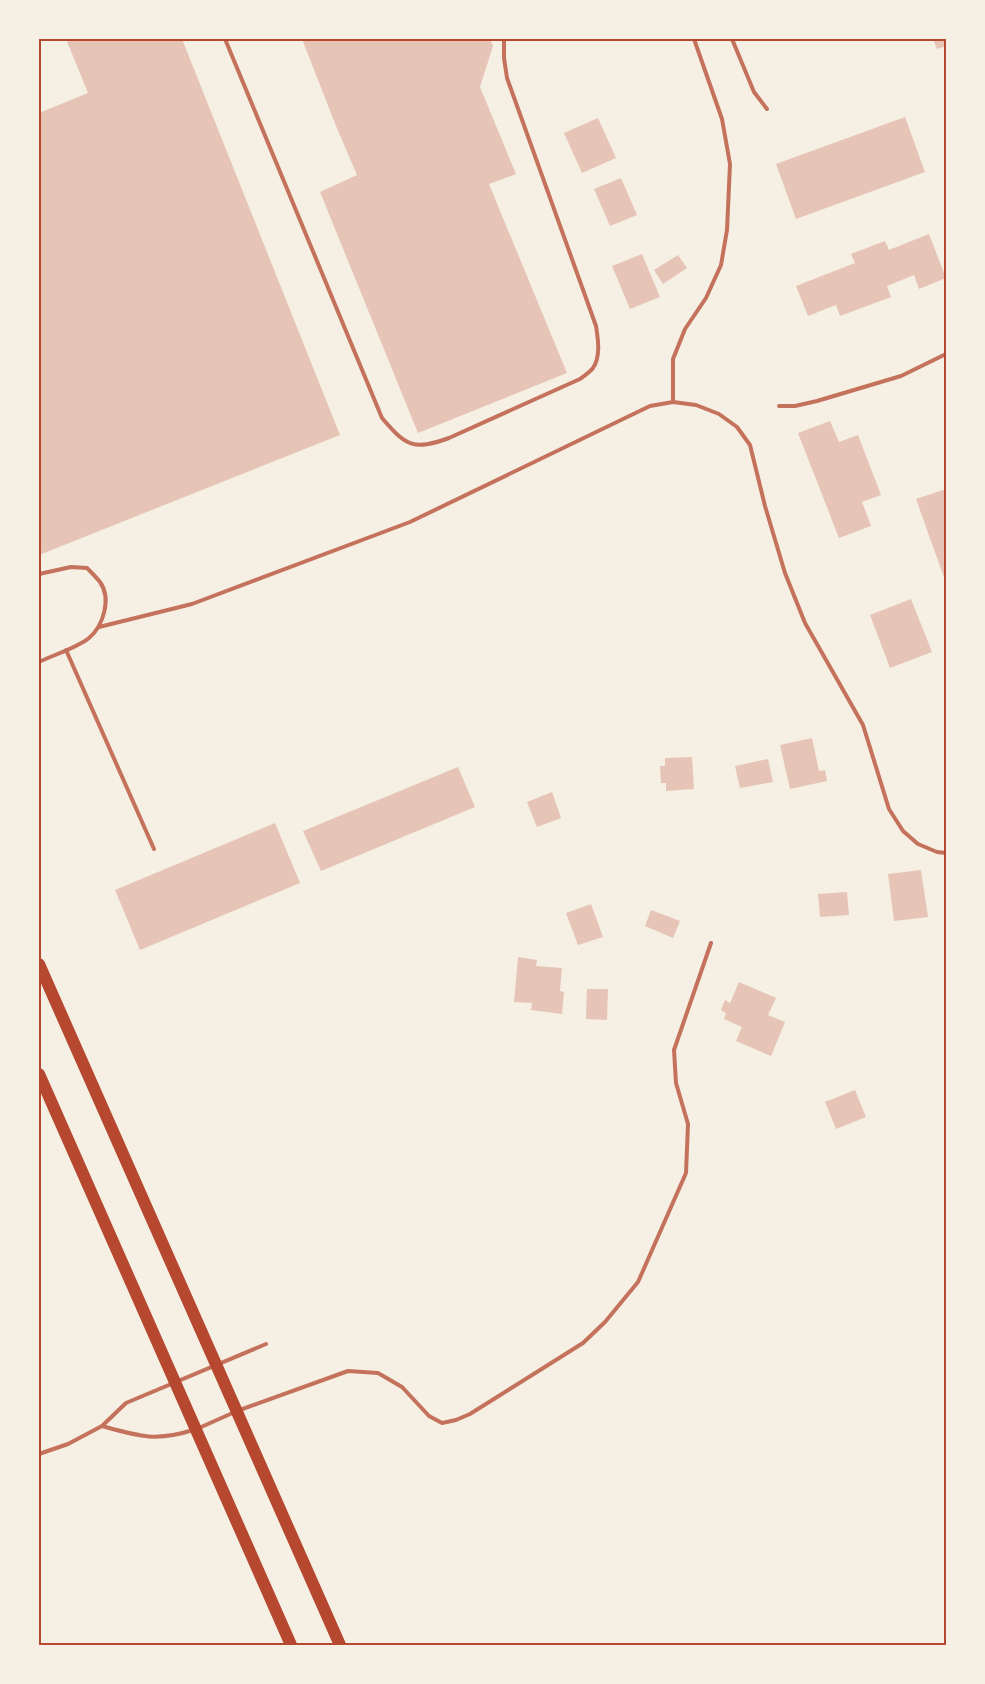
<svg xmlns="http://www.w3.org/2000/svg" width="985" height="1684" font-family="'Sofia Sans Condensed',sans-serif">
<rect width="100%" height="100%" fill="#f6efe4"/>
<!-- building -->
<g fill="#e6c5b7">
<path d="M66,39H182L340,435L39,555V113L88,93Z"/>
<path d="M302,39H490L493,46L480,87L516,174L489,184L567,373L418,433L320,192L357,175L336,126Z"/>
<path d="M933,39H946V46L937,49Z"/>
<path d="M905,117L925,172L796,219L776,164Z"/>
<path d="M598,118L616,158L582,173L564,133Z"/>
<path d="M621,178L637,215L610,226L594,189Z"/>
<path d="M929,234L946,278L919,289L914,275L887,286L891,297L840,316L836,305L808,316L796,286L855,263L851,254L885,241L889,250Z"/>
<path d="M642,254L660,297L630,309L612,266Z"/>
<path d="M678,255L687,268L663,284L654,270Z"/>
<path d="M830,421L839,442L858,435L881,495L862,502L871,526L839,538L798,433Z"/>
<path d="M946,489V583L916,499Z"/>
<path d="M911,599L932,652L890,668L870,615Z"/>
<path d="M812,738L819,771L825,770L827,781L790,789L780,745Z"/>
<path d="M692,757L694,789L666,791V783H661L660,766H665V758Z"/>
<path d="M768,759L773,782L740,788L735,766Z"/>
<path d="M458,767L475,807L321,871L303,831Z"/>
<path d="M552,792L561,818L537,827L527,802Z"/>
<path d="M275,823L300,883L140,950L115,890Z"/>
<path d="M921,870L928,917L894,921L888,874Z"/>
<path d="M847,892L849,915L820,917L818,894Z"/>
<path d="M591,904L603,937L578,945L566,913Z"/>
<path d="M651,910L680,921L673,938L645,926Z"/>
<path d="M518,957L537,960L536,966L562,968L560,991L564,992L562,1014L531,1010L532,1003L514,1002Z"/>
<path d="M739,982L776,998L768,1015L785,1022L771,1056L736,1041L742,1027L724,1019L726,1013L721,1010L725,1000L730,1003Z"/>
<path d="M587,989H608L607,1020L586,1019Z"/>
<path d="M855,1090L866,1117L836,1129L825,1102Z"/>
</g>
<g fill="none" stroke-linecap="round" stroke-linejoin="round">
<!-- service -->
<g stroke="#c5725c" stroke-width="4">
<path d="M225,39L382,418C406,446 413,451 449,438L580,379C584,376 590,372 593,368C601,356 598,339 596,326L507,78L504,58V39"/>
<path d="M732,39L754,92L767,109"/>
<path d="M673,402V359L685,329L706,298L721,265L727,230L730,164L722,119L694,39"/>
<path d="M779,406H795L817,401L901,376L946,354"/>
<path d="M39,574L71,567L87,568C91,572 96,577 100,582C112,599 103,626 89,638C77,648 53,655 39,662"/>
<path d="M99,627L192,604L410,522L650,406L673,402L696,405L719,414L737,427L750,445L765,506L785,573L805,623L863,725L889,809L903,831L918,844L937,852L946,853"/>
<path d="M66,650L154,849"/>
<path d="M102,1426C138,1436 156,1442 193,1430"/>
<path d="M199,1428L237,1411L348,1371L378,1373L402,1387L429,1416L442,1423L456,1420L470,1414L583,1343L605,1322L638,1282L686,1173L688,1124L676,1083L674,1050L711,943"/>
<path d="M39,1454L68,1444L102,1426L126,1403L266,1344"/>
</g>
<!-- primary -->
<g stroke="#b5482f" stroke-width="12">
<path d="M39,964L340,1645"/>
<path d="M39,1074L291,1645"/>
</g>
</g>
<!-- border -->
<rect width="985" height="1684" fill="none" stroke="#f6efe4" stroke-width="80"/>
<rect x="40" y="40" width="905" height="1604" fill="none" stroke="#b5482f" stroke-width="2"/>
</svg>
